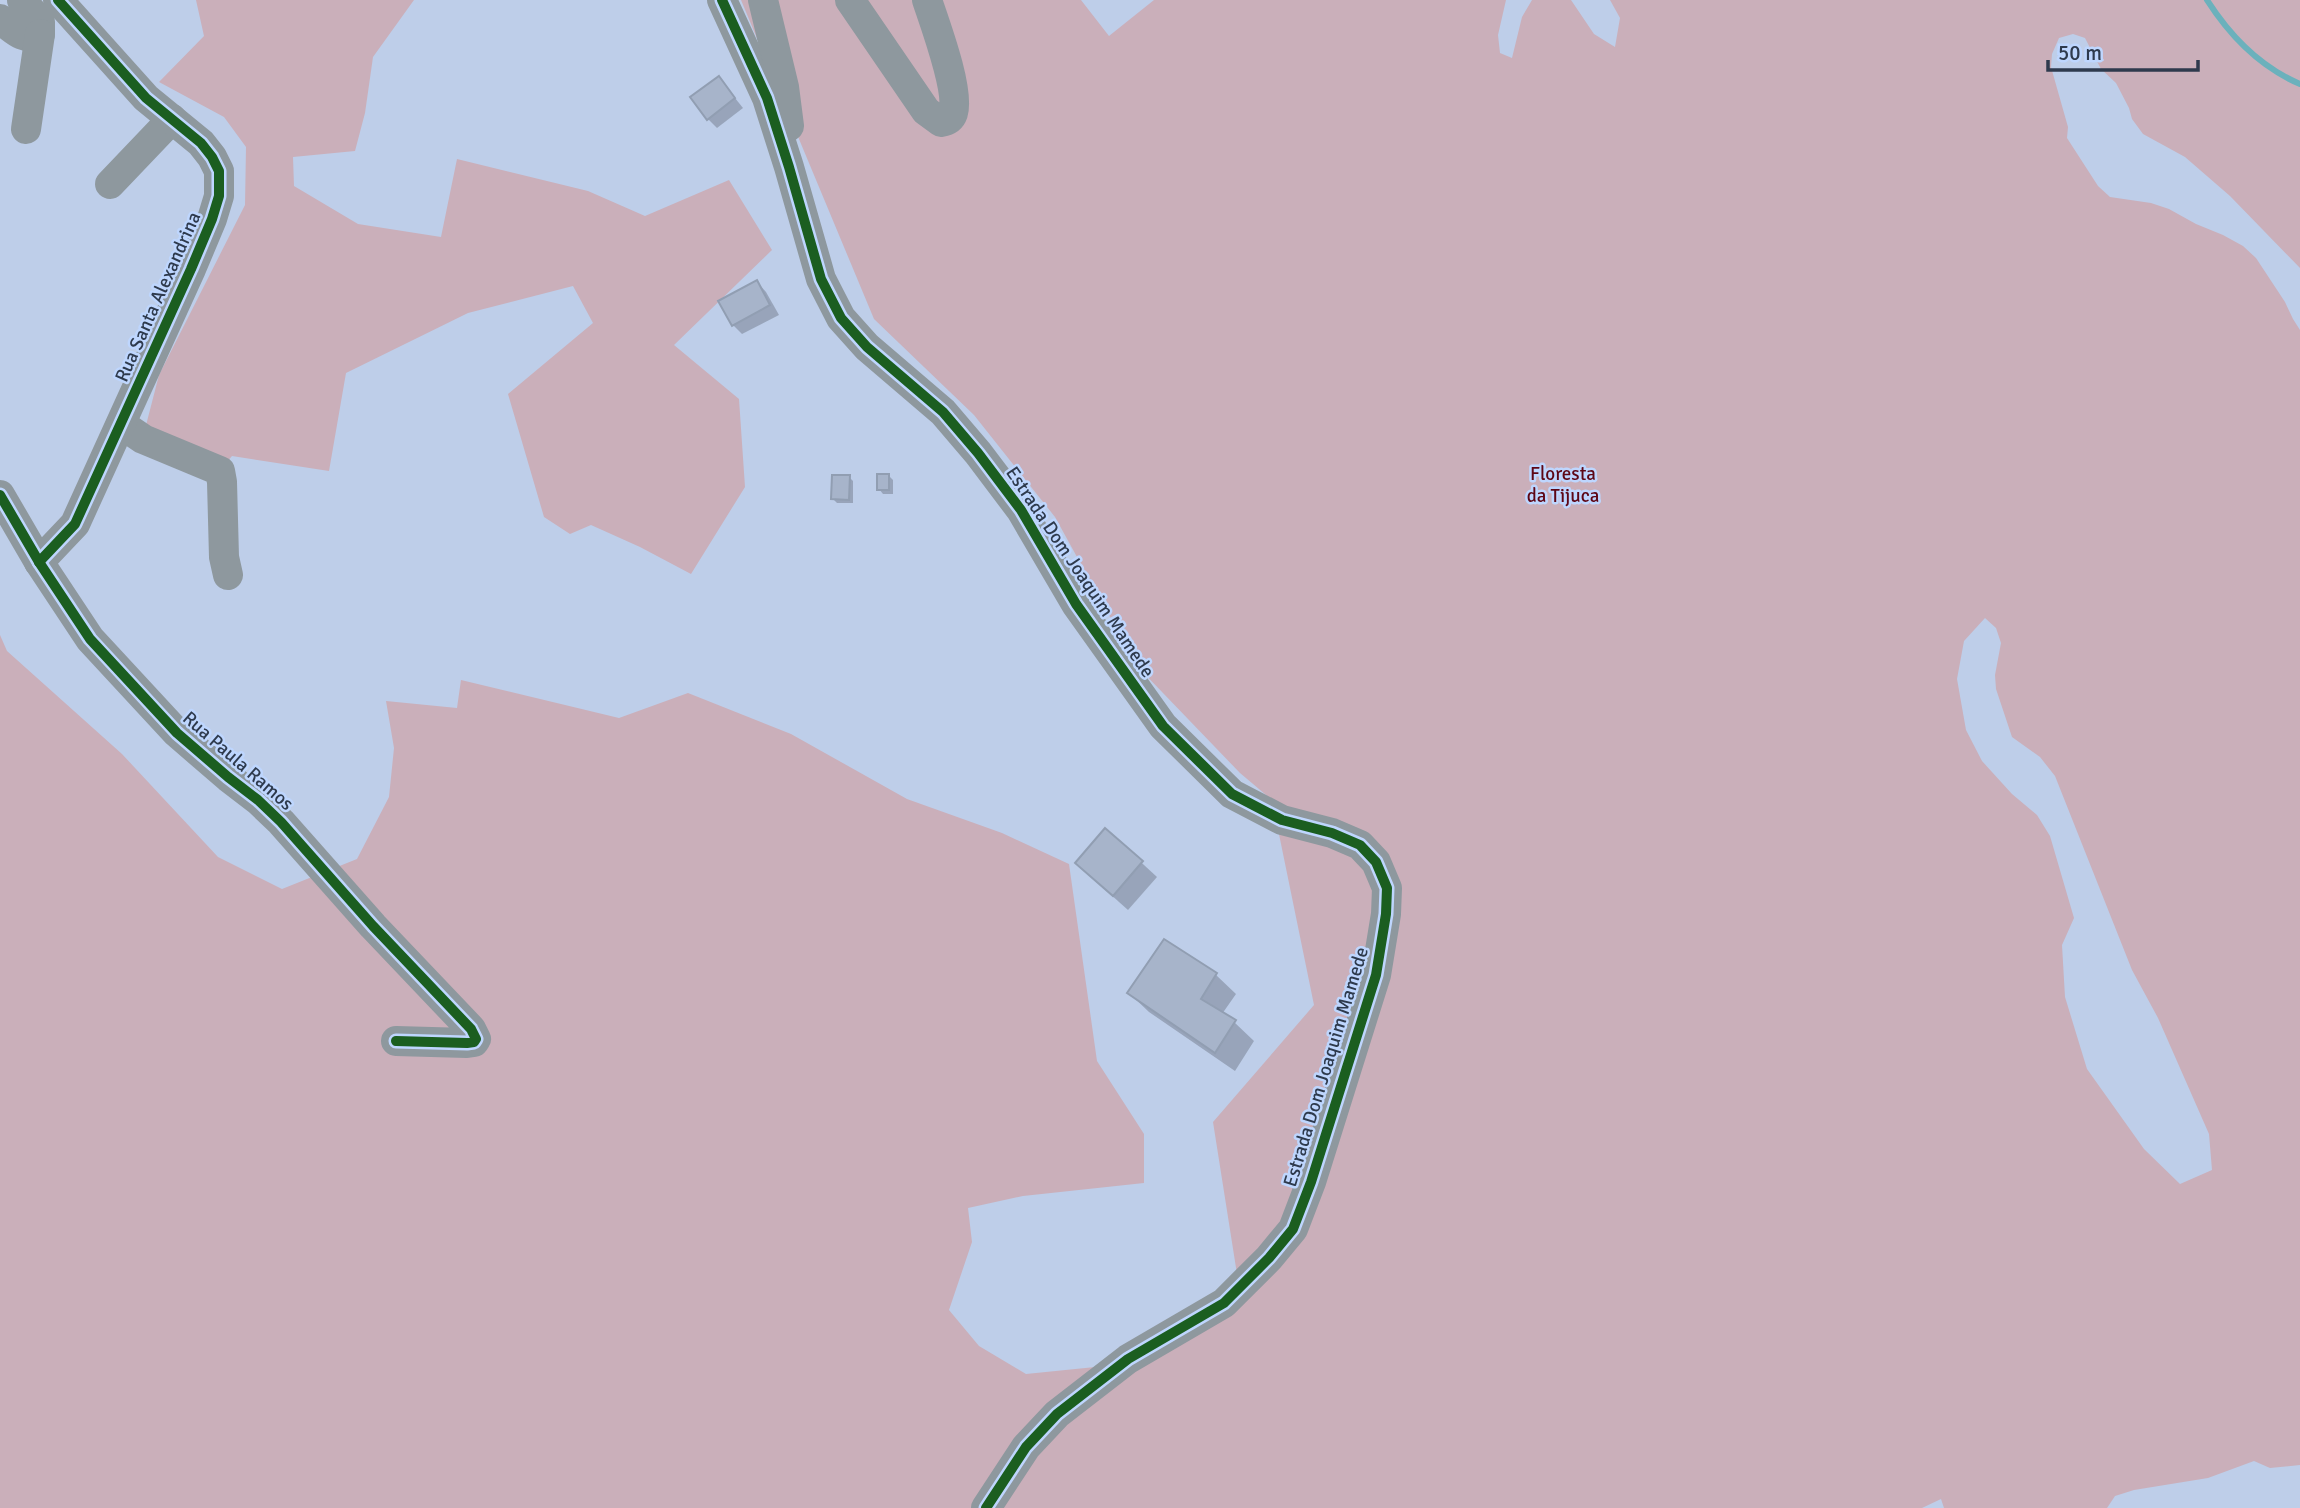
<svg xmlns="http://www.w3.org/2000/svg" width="2300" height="1508" font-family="Signika,sans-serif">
<rect width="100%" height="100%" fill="#becee9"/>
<!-- green -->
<g fill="#caafba" fill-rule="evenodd">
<path d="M196,0H414L373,57L365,113L355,151L293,157L294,186L358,224L441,237L457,159L588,191L645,216L729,180L772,250L674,345L739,399L745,487L691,574L640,547L591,525L570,534L544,517L508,394L593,323L573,286L468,313L346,373L329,471L232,456L221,469L144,433L159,375L245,205L246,147L224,117L159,82L204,36Z"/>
<path d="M741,0H1081L1109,36L1154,0H1506L1498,35L1500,53L1512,58L1522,17L1532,0H1571L1594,34L1615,47L1620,18L1610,0H2300V268L2230,196L2185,157L2143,134L2132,119L2129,108L2116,83L2101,69L2085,38L2073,34L2059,38L2052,54L2051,67L2068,127L2067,138L2098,186L2110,197L2151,203L2169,209L2196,224L2223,235L2243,246L2256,258L2285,302L2293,319L2300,330V1465L2270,1468L2254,1461L2208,1478L2134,1490L2115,1496L2107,1508H1944L1941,1499L1922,1508H0V635L7,651L122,754L218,857L282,889L357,859L389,797L394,748L386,701L457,708L461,680L619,718L688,693L791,734L907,799L1002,833L1069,864L1097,1061L1144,1134V1183L1023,1196L968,1208L972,1242L949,1310L979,1346L1026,1374L1105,1366L1213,1296L1237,1274L1213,1122L1314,1005L1272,800L1240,773L1137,666L1055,517L974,415L874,319ZM1985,618L1996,628L2001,643L1995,675L1996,689L2012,737L2040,757L2055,776L2132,970L2158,1018L2209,1134L2212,1170L2180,1184L2144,1149L2087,1069L2065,997L2062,945L2074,918L2050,836L2037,815L2012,794L1982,761L1966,730L1957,679L1964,641Z"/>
</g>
<!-- shadow -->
<g fill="#0003">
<path d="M719,78L743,108L717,128L708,119Z"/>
<path d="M757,282L766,292L779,315L742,334L733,325Z"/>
<path d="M888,475L893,480V494H883L879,489Z"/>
<path d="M849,477L853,481V503H837L833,499Z"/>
<path d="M1106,830L1157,877L1128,910L1091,877Z"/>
<path d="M1164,941L1216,975L1236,994L1222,1014L1234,1022L1254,1041L1235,1071L1149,1012L1129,993Z"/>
</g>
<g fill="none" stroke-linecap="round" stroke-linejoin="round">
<!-- stream -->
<path stroke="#6bb1bc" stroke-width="6" d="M2207,0C2230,36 2260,67 2300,84"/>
</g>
<!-- building -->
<g fill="#a7b4ca" stroke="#919eb2" stroke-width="2">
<path d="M719,76L735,98L707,120L690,97Z"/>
<path d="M757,280L770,305L732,326L718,301Z"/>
<rect x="877" y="474" width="12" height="16"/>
<path d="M832,475H850L849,500L831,499Z"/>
<path d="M1105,828L1143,861L1113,896L1075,863Z"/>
<path d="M1164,939L1217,973L1201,999L1236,1020L1215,1053L1127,993Z"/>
</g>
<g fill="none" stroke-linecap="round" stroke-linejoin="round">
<!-- minor -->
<g stroke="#8e989e" stroke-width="30">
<path d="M722,0L767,98L789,167L821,279L841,318L867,347L943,412L978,453L1021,510L1076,604L1163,726L1232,794L1282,820L1332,833L1360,845L1376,862L1387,888L1386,914L1376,975L1311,1182L1293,1229L1269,1258L1224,1303L1128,1359L1057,1414L1026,1447L986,1508"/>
<path d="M763,0L784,87L789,126"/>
<path d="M850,0L926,111L941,122C947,121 951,119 953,113C960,91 935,24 927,0"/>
<path d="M0,19C13,29 24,42 40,34V22L22,0"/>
<path d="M26,129L40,34"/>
<path d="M110,184L172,119"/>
<path d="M121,424L143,439L220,471L222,482L224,557L228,575"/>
<path d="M0,495L39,562L90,639L177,733L228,777L258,800L281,822L373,926L471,1029L476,1039L474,1042L467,1043L396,1041"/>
<path d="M39,562L75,524L191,269L212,219L219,196V171L212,157L201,143L146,98L58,0"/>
</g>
<!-- cycleway casing -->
<g stroke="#bed6fe" stroke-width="15">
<g id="cycleway">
<path d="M722,0L767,98L789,167L821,279L841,318L867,347L943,412L978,453L1021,510L1076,604L1163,726L1232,794L1282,820L1332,833L1360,845L1376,862L1387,888L1386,914L1376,975L1311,1182L1293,1229L1269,1258L1224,1303L1128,1359L1057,1414L1026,1447L986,1508"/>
<path d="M0,495L39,562L90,639L177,733L228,777L258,800L281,822L373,926L471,1029L476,1039L474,1042L467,1043L396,1041"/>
<path d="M39,562L75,524L191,269L212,219L219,196V171L212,157L201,143L146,98L58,0"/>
</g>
</g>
<!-- cycleway -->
<use href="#cycleway" stroke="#1b5e20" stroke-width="10"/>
</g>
<g text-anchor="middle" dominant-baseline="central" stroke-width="5" stroke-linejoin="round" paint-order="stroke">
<!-- street labels -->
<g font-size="19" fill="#2e3a4d" stroke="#bed6fe">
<text transform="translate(158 297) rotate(-66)">Rua Santa Alexandrina</text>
<text transform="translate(1080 572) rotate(56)">Estrada Dom Joaquim Mamede</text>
<text transform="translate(238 761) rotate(41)">Rua Paula Ramos</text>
<text transform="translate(1326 1067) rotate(-73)">Estrada Dom Joaquim Mamede</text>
</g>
<!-- park labels -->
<g font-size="19" fill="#5d0615" stroke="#bed6fe">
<text x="1563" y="474">Floresta<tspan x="1563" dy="22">da Tijuca</tspan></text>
</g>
</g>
<!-- scale -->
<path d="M2048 60v10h150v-10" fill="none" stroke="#2e3a4d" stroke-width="3.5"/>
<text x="2058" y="60" font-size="21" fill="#2e3a4d" stroke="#bed6fe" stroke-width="5" paint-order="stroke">50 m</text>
</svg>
